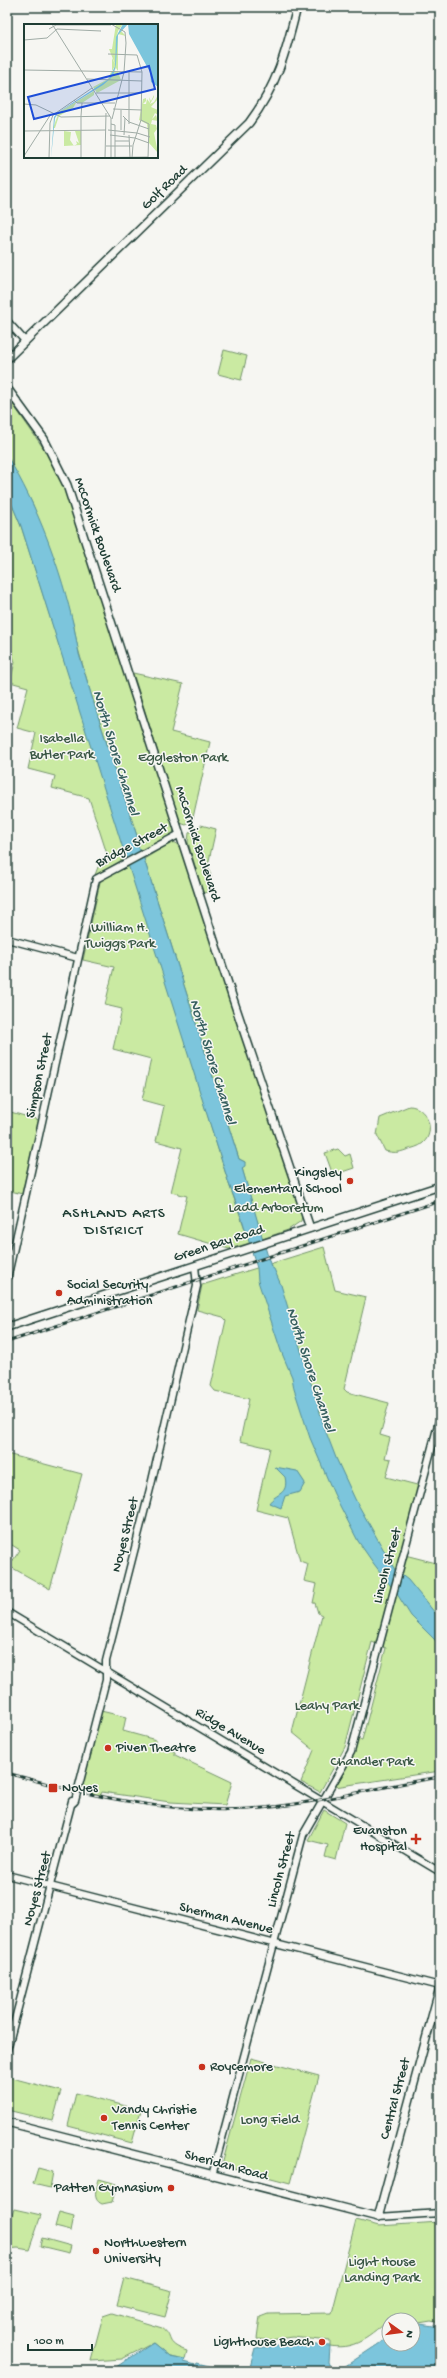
<svg xmlns="http://www.w3.org/2000/svg" width="447" height="2378" font-family="'Gochi Hand',sans-serif">
<rect width="100%" height="100%" fill="#f6f6f2"/>
<filter id="ink" filterUnits="userSpaceOnUse"><feTurbulence type="fractalNoise" baseFrequency=".025" numOctaves="2"/><feDisplacementMap in="SourceGraphic" scale="8" xChannelSelector="R" yChannelSelector="G"/><feConvolveMatrix kernelMatrix="1 2 1 2 8 2 1 2 1" color-interpolation-filters="sRGB"/></filter>
<g filter="url(#ink)">
<!-- green -->
<g fill="#caeaa2" stroke="#74946b">
<path d="M224,350L247,356L241,380L218,374Z"/>
<path d="M7,396L44,449L66,491L174,829L173,834L149,848L148,846L139,851L138,845L142,840L138,839L90,691L77,645L74,627L52,556L33,505L7,456Z"/>
<path d="M7,493L21,526L127,857L98,874L95,875L98,867L107,861V854L89,798L52,788L55,776L28,769L36,733L17,728L28,687L10,682L15,662L7,639Z"/>
<path d="M133,673L183,684L171,732L210,742L192,822L186,825L180,823Z"/>
<path d="M201,825L216,829L208,865L211,877L209,892L203,893L188,842L189,833Z"/>
<path d="M172,842L176,843L180,848L302,1215L301,1221L288,1230L262,1239L242,1168L245,1162L239,1159L144,859Z"/>
<path d="M130,866L229,1184L250,1243L229,1249L178,1234L187,1196L171,1192L182,1148L156,1141L164,1106L142,1100L151,1059L113,1049L122,1009L105,1005L114,967L83,960L100,882L106,877Z"/>
<path d="M409,1106C426,1106 437,1131 423,1143C419,1147 412,1148 406,1150C398,1153 393,1153 385,1151L377,1135L380,1118Z"/>
<path d="M7,1111L39,1120L22,1194L7,1190Z"/>
<path d="M338,1149L345,1156L350,1154L354,1168L333,1175L325,1153Z"/>
<path d="M324,1247L335,1290L366,1297L344,1389L347,1392L389,1403L380,1435L390,1438L385,1458L391,1459L386,1477L417,1485L418,1487L401,1554L440,1564V1771L335,1787L352,1758L358,1739L362,1740L386,1648L372,1642L345,1747L320,1792L301,1782L314,1750L292,1732L322,1615L318,1613L315,1603H313L317,1584L304,1581L308,1564L300,1561L288,1518L256,1510L270,1448L240,1441L249,1399L215,1391L211,1386L226,1320L223,1317L197,1310L202,1285Z"/>
<path d="M7,1454L82,1474L50,1589L9,1566L20,1550L7,1542Z"/>
<path d="M101,1711L126,1717L123,1731L156,1740V1744L175,1752V1755L232,1782L225,1805L170,1802L102,1792L100,1796L81,1791Z"/>
<path d="M324,1810L345,1823L336,1860L325,1857L328,1845L308,1840Z"/>
<path d="M251,2058L319,2076L290,2183L222,2165Z"/>
<path d="M8,2077L61,2091L53,2121L7,2110Z"/>
<path d="M76,2093L141,2110L132,2143L68,2126Z"/>
<path d="M38,2168L53,2172L50,2188L33,2184Z"/>
<path d="M99,2179L117,2184L112,2202L102,2204C91,2199 97,2188 99,2179Z"/>
<path d="M14,2209L41,2215L29,2250L18,2248L7,2249V2225H9Z"/>
<path d="M59,2212L74,2216L71,2231L55,2227Z"/>
<path d="M356,2220L379,2226L440,2222V2323L431,2321L413,2324V2320C406,2320 402,2315 395,2315C374,2332 358,2351 330,2346V2341L292,2337L270,2340L257,2339L260,2317L268,2314L332,2313Z"/>
<path d="M42,2238L71,2246L69,2253L40,2246Z"/>
<path d="M124,2278L172,2291L165,2317L117,2305Z"/>
<path d="M112,2313L162,2328C175,2337 163,2343 187,2351L185,2359L169,2356L153,2343L122,2359L91,2361L103,2316Z"/>
</g>
<!-- water -->
<g fill="#7bc5dc" stroke="#568f99">
<path d="M7,456C38,506 61,570 74,627C76,636 77,645 79,654C97,716 118,777 138,839L142,840L138,846L144,859L239,1159L245,1162V1166L242,1168L271,1267L274,1269L281,1285L326,1432L336,1458L355,1499L395,1570L408,1580L440,1619V1645L411,1616L397,1594L374,1564L358,1541L334,1494L310,1438L294,1389L292,1377L281,1351L258,1281L257,1268L242,1219L229,1184L21,526L7,493Z"/>
<path d="M275,1467L297,1471L305,1483L300,1492L285,1496L281,1508L269,1503C276,1493 289,1495 285,1477Z"/>
<path d="M413,2323L440,2327V2371H338L389,2337V2344H413Z"/>
<path d="M153,2343L169,2356L185,2359L184,2362L196,2365L197,2363L229,2371H110Z"/>
<path d="M299,2344L330,2346L329,2362L333,2371H249L255,2348Z"/>
</g>
<g fill="none" stroke-linecap="round" stroke-linejoin="round">
<!-- tertiary casing -->
<g stroke="#1f3d34" stroke-width="9">
<g id="tertiary">
<path d="M7,321L25,341"/>
<path d="M7,939L78,958"/>
<path d="M7,1279L96,879L180,834"/>
<path d="M7,1612L440,1872"/>
<path d="M73,1803L75,1801L106,1680V1661L151,1485L197,1286L195,1266"/>
<path d="M7,1875L440,1986"/>
<path d="M7,2050L72,1801"/>
<path d="M212,2176L303,1835L351,1752L440,1417"/>
<path d="M378,2217L440,2213"/>
</g>
</g>
<!-- secondary casing -->
<g stroke="#1f3d34" stroke-width="10">
<g id="secondary">
<path d="M7,359L249,123C277,86 286,52 297,7"/>
<path d="M7,388L44,439L67,485L233,999L310,1228"/>
<path d="M7,1327L440,1186"/>
<path d="M7,2122L378,2217L440,1987"/>
</g>
</g>
<!-- tertiary -->
<use href="#tertiary" stroke="#f6f6f2" stroke-width="6"/>
<!-- secondary -->
<use href="#secondary" stroke="#f6f6f2" stroke-width="7"/>
<!-- rail casing -->
<g stroke="#1f3d34" stroke-width="3">
<g id="rail">
<path d="M7,1342L440,1201"/>
<path d="M7,1773C87,1795 165,1814 249,1809C313,1805 376,1787 440,1777"/>
</g>
</g>
<!-- rail -->
<use href="#rail" stroke="#f6f6f2" stroke-width="1.5" stroke-dasharray="4.5" stroke-linecap="butt"/>
</g>
</g>
<!-- markers -->
<g fill="#c8321e" stroke="#f6f6f2" stroke-width="1.5">
<circle cx="350" cy="1181" r="4"/>
<circle cx="59" cy="1293" r="4"/>
<circle cx="108" cy="1748" r="4"/>
<rect x="48" y="1783" width="10" height="10" rx="2"/>
<path d="M414 1833h4v4h4v4h-4v4h-4v-4h-4v-4h4z"/>
<circle cx="202" cy="2067" r="4"/>
<circle cx="104" cy="2118" r="4"/>
<circle cx="171" cy="2188" r="4"/>
<circle cx="96" cy="2251" r="4"/>
<circle cx="322" cy="2342" r="4"/>
</g>
<g text-anchor="middle" dominant-baseline="central" stroke-width="3" stroke-linejoin="round" paint-order="stroke">
<!-- street labels -->
<g font-size="14" fill="#1f3d34" stroke="#f6f6f2">
<text transform="translate(165 188) rotate(-44)">Golf Road</text>
<text transform="translate(97 535) rotate(71)">McCormick Boulevard</text>
<text transform="translate(197 844) rotate(72)">McCormick Boulevard</text>
<text transform="translate(132 846) rotate(-28)">Bridge Street</text>
<text transform="translate(40 1076) rotate(-78)">Simpson Street</text>
<text transform="translate(219 1244) rotate(-18)">Green Bay Road</text>
<text transform="translate(126 1535) rotate(-76)">Noyes Street</text>
<text transform="translate(388 1566) rotate(-75)">Lincoln Street</text>
<text transform="translate(230 1732) rotate(31)">Ridge Avenue</text>
<text transform="translate(282 1870) rotate(-75)">Lincoln Street</text>
<text transform="translate(38 1889) rotate(-75)">Noyes Street</text>
<text transform="translate(226 1919) rotate(14)">Sherman Avenue</text>
<text transform="translate(396 2099) rotate(-75)">Central Street</text>
<text transform="translate(226 2166) rotate(15)">Sheridan Road</text>
</g>
<!-- park labels -->
<g font-size="14" fill="#395744" stroke="#f6f6f2">
<text x="62" y="739">Isabella<tspan x="62" dy="16">Butler Park</tspan></text>
<text x="183" y="758">Eggleston Park</text>
<text x="120" y="928">William H.<tspan x="120" dy="16">Twiggs Park</tspan></text>
<text x="276" y="1208">Ladd Arboretum</text>
<text x="327" y="1706">Leahy Park</text>
<text x="372" y="1762">Chandler Park</text>
<text x="270" y="2120">Long Field</text>
<text x="382" y="2262">Light House<tspan x="382" dy="16">Landing Park</tspan></text>
</g>
<!-- poi labels -->
<g font-size="14" fill="#1f3d34" stroke="#f6f6f2" text-anchor="start">
<text x="342" y="1173" text-anchor="end">Kingsley<tspan x="342" dy="16">Elementary School</tspan></text>
<text x="67" y="1285">Social Security<tspan x="67" dy="16">Administration</tspan></text>
<text x="116" y="1748">Piven Theatre</text>
<text x="62" y="1788">Noyes</text>
<text x="407" y="1831" text-anchor="end">Evanston<tspan x="407" dy="16">Hospital</tspan></text>
<text x="210" y="2067">Roycemore</text>
<text x="112" y="2110">Vandy Christie<tspan x="112" dy="16">Tennis Center</tspan></text>
<text x="163" y="2188" text-anchor="end">Patten Gymnasium</text>
<text x="104" y="2243">Northwestern<tspan x="104" dy="16">University</tspan></text>
<text x="314" y="2342" text-anchor="end">Lighthouse Beach</text>
</g>
<!-- water labels -->
<g font-size="15" font-style="italic" fill="#365f5e" stroke="#f6f6f2">
<text transform="translate(115 753) rotate(73)">North Shore Channel</text>
<text transform="translate(212 1062) rotate(73)">North Shore Channel</text>
<text transform="translate(310 1370) rotate(72)">North Shore Channel</text>
</g>
<!-- neighbourhood labels -->
<g font-size="15" letter-spacing="1" fill="#1f3d34" stroke="#f6f6f2">
<text x="114" y="1214">ASHLAND ARTS<tspan x="114" dy="17">DISTRICT</tspan></text>
</g>
</g>
<!-- overview -->
<g transform="translate(24 24)">
<rect width="134" height="134" fill="#f6f6f2"/>
<path d="M92,0H99L94,7L93,12L96,6L102,12L94,10V47L92,44L90,47L91,42L88,47V34L91,40L85,25H88ZM87,48H94L97,56L73,69L69,63L84,55ZM70,67V71L58,79H52L49,84L35,92L31,104H29L35,88ZM130,71V73L126,80L130,78L134,71V75L127,83L134,86V91L131,89L128,95L132,91L134,97L128,96L127,100L132,101L133,105L130,109L134,129L125,119L123,100L115,96L119,75L122,74V77L119,80H122L123,75L126,79L125,73L127,77ZM40,107L47,108L46,116L50,122L53,120L52,117L55,119L51,107H57V121L40,122Z" fill="#caeaa2"/>
<path d="M99,0H134V63L127,58L126,48L105,10L104,0L94,11L92,40L90,49L87,54L79,61L35,88L31,94L27,134L30,93L33,89L85,55L91,42L92,13Z" fill="#7bc5dc"/>
<path fill="none" stroke="#a0aca6" stroke-width="1" d="M28,0L87,94V134M87,0L101,8L102,19L100,48L88,95M25,5L32,1H87M33,5L77,7M0,16L23,14L33,5M84,30L113,31L118,48M0,46L118,48L117,96L109,121L108,134M63,55L118,57M72,69H118M50,76L53,79H91M0,80L12,81L37,93L86,92M89,85L118,86M57,92L58,79M99,92L105,98L125,105M117,96L125,100L124,134M87,100L91,101V133M105,100V48M84,106L113,109M97,106V86M0,107L82,106M113,109L126,113M86,111L111,114M100,111L101,94M105,111L106,133M111,114L125,119M91,117H105M82,122H108M0,132L27,90M25,134L26,99L29,91L68,64M31,134L124,133M57,134V92M81,134L82,89"/>
<path fill="#1d4ed8" fill-opacity="0.15" stroke="#1d4ed8" stroke-width="2" d="M125,42L131,65L10,95L4,73Z"/>
<rect width="134" height="134" fill="none" stroke="#1f3d34" stroke-width="2"/>
</g>
<!-- margin -->
<rect width="447" height="2378" fill="none" stroke="#f6f6f2" stroke-width="24"/>
<rect x="12" y="12" width="423" height="2354" fill="none" stroke="#1f3d34" stroke-width="1.5" filter="url(#ink)"/>
<!-- north arrow -->
<g transform="translate(401 2332) rotate(104)"><circle r="19" fill="#f6f6f2" stroke="#a0aca6"/>
<path d="M0-3L7 15L0 10L-7 15Z" fill="#c8321e"/>
<text y="-6" font-size="11" font-weight="bold" text-anchor="middle" fill="#1f3d34">N</text>
</g>
<!-- scale -->
<path d="M28 2344v6h64v-6" fill="none" stroke="#1f3d34" stroke-width="2"/>
<text x="34" y="2344" font-size="12" fill="#1f3d34" stroke="#f6f6f2" stroke-width="3" paint-order="stroke">100 m</text>
</svg>
